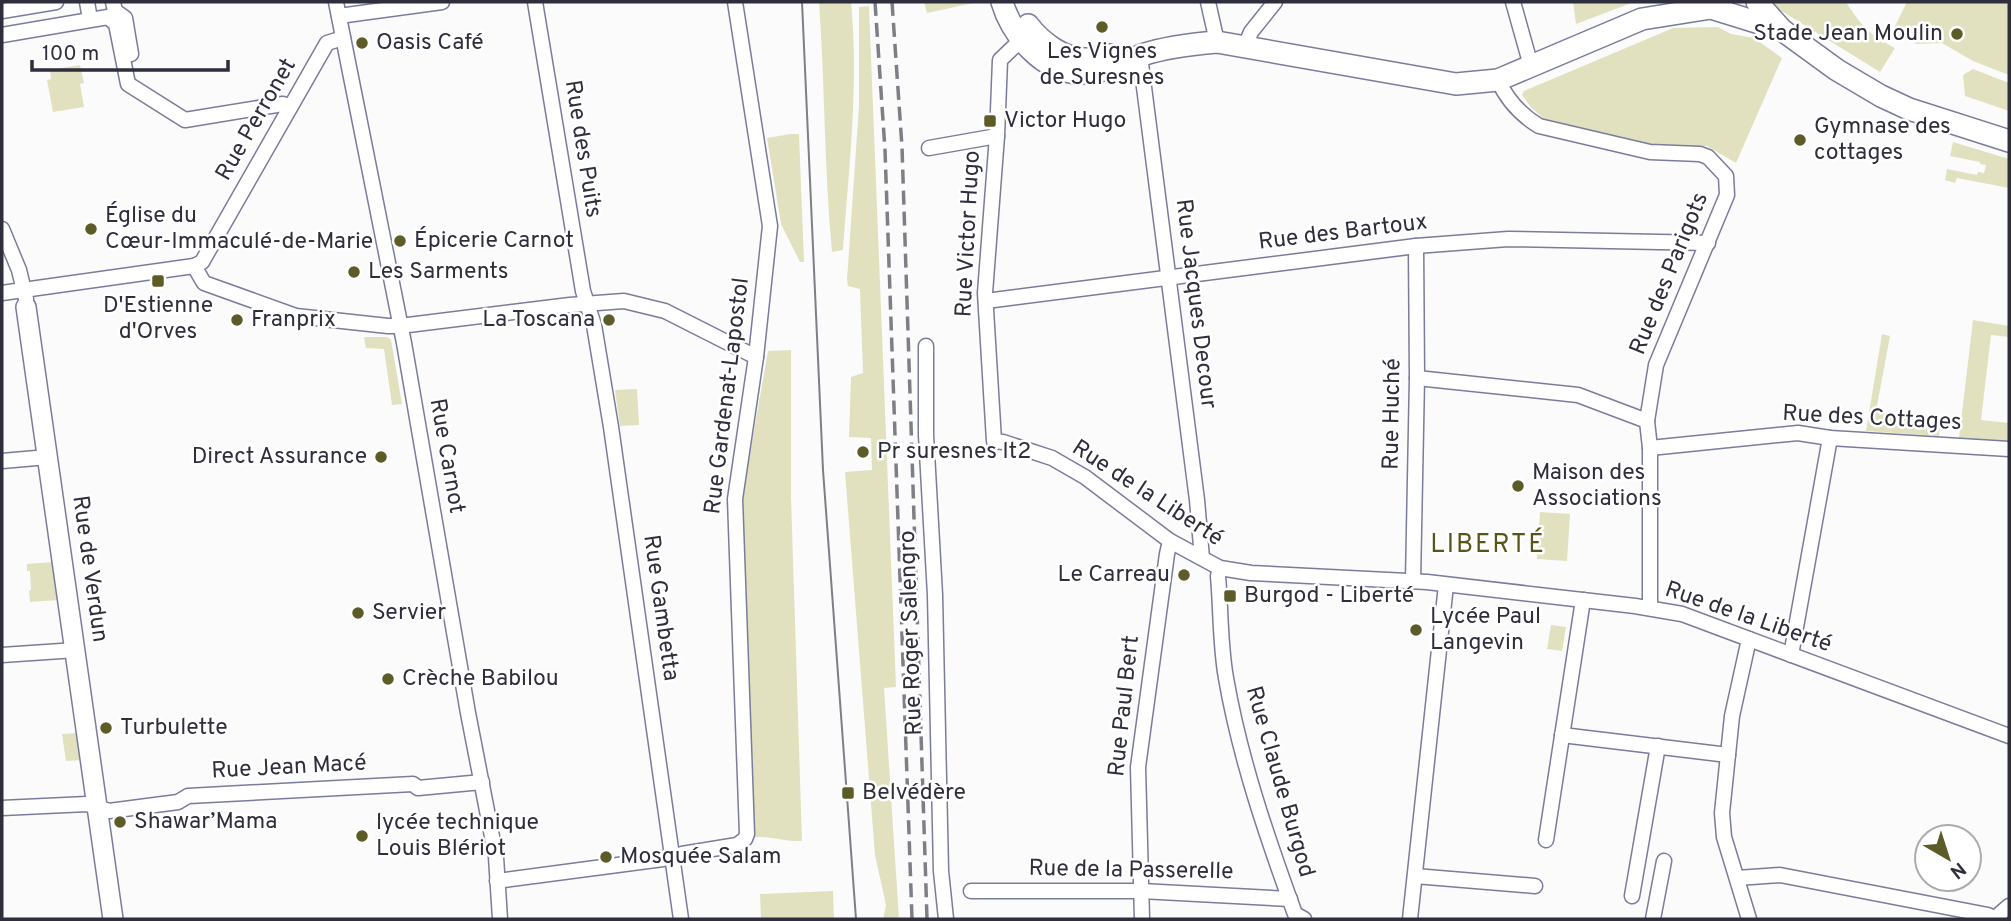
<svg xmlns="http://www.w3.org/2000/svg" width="2011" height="921" font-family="Overpass,sans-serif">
<rect width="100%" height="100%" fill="#fbfbfb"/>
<!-- green -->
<g fill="#e1e1c0">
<path d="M819,2H851C859,83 849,168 843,250L832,252C824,169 825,85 819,2Z"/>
<path d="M924,2H978L927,13Z"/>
<path d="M1573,2H1634L1576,24Z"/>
<path d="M1775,2H1846C1862,27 1869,34 1895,48L1880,72L1772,5Z"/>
<path d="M1907,2H2009V75L1973,61L1942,43L1916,44L1895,26Z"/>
<path d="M869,6L896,687L884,688L899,919H883L886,905L875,855L845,472L872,470L871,438L849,437L851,377L863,373L860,289L848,286L847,280L859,106V7Z"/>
<path d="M1718,27L1731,34L1754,38L1782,58L1736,163L1707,146H1651L1606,137L1545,120L1530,106L1522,95L1524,91L1673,28Z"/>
<path d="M80,65L84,83L80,84L84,107L53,112L47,80L51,79L50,70Z"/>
<path d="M1973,69L2009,83V111L1965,96L1963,75Z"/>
<path d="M790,134H799L804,262H800L781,224L767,138Z"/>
<path d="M1953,142L2009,159V188L1957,178L1955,183L1945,180L1947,169L1977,175L1978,172L1984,173L1986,165L1980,164V162L1950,156Z"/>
<path d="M1973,320L2009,326V337L1991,335L1981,420L2009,423V441L1959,438Z"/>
<path d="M1882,334L1890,336L1876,411L1940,424L1939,436L1866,431Z"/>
<path d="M364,337H387L391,340L402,404L392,405L384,349L366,348Z"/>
<path d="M791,350V497L802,841C785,842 771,836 754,837L742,499L768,351Z"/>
<path d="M637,389L639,425L620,426L615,390Z"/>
<path d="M1540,512L1570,514L1567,561L1537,559Z"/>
<path d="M53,562L58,600L30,602L29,591L31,590L30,571H27V564Z"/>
<path d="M1551,625L1566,627L1562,651L1547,649Z"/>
<path d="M78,733L81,760L66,761L62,734Z"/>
<path d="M833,891L834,919H761L760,894Z"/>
</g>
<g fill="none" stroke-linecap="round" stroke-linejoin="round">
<!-- street casing -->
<g stroke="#7a7c9b" stroke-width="17">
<g id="street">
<path d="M87,2L90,19"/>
<path d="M113,2L115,11L125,18L131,54"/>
<path d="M336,2L404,343L468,713L496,857L500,919"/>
<path d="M535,2L583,291L594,325L611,427L681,919"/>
<path d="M1208,2L1217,42"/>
<path d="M1513,2L1531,66"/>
<path d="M2,11L56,2"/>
<path d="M339,16L442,2"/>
<path d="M2,35L108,17L116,24L128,84L185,120L283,104L290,107"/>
<path d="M1022,39L1000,60L997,136L985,293L994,441L1003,442L1052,458L1085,477L1170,541L1220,568L1251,573L1427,582L1635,606L1682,614L2009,736"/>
<path d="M1245,47L1251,32L1275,2"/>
<path d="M1140,56L1197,500L1202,558"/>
<path d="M1498,80C1507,100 1521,115 1539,126L1650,152L1700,154L1708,157L1726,176L1727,195L1656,365L1647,421L1650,448V608"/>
<path d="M929,148L997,136"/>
<path d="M2,229L19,270L26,299"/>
<path d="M194,266L204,283L296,316L388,326H400L570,305L624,301L665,311L756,357"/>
<path d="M2,293L194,266L202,262L327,43L343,38"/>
<path d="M986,301L1416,246L1508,239L1708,243"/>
<path d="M926,346V435L935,595L941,871L946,919"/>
<path d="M1417,378L1578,395L1647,421"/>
<path d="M1650,448L1798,433L1830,438L2009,449"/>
<path d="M2,461L48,457"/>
<path d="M1220,568L1218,576C1221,610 1220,645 1226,678C1240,759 1267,837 1295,914L1304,919"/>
<path d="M1413,581L1417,378L1416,246"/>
<path d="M2,655L76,650"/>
<path d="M1791,655L1830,438"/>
<path d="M1562,735L1728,755"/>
<path d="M2,808L87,804L109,811L178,802L188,796L413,784L418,788L482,782"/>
<path d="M1546,840L1583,600"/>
<path d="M1415,876L1535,886"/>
<path d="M1737,878L1780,875L1988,915L1994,919"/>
<path d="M497,881L663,859L682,854L737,845L745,839L747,834L735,499L756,357L770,226L735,2"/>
<path d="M971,891H1141L1290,899"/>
<path d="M1632,896L1658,746"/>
<path d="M1142,919L1138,767L1167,554L1170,541"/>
<path d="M1410,919L1446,585"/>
<path d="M1653,919L1664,861"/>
<path d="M1749,919L1724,837L1722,813L1732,716L1749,639"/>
<path d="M1994,919L2009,906"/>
</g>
</g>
<!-- secondary casing -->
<g stroke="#7a7c9b" stroke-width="22">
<path id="secondary" d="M26,307L113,919"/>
</g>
<!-- primary casing -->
<g stroke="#7a7c9b" stroke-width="24">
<g id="primary">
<path d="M1002,2C1012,35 1043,73 1081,73C1090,73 1099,71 1108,69C1113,68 1119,68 1124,66C1131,64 1136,57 1142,55C1166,47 1192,44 1217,42L1456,84L1498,80L1642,19L1711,8L1721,2"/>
<path d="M1757,2L1782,30L1837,70L1881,96L1909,109L2009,141"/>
<path d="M1703,3L1711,8L1782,30"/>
<path d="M1028,25C1041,42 1064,60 1087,59C1095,59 1103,56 1110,55"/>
</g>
</g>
<!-- street -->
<use href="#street" stroke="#fff" stroke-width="14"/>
<!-- secondary -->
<use href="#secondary" stroke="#fff" stroke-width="19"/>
<!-- primary -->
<use href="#primary" stroke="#fff" stroke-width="21"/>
<!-- tram -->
<path stroke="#7e7e87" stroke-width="2" d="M802,2L823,470L856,919"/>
<!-- rail -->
<g stroke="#7e7e87" stroke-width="3.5" stroke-dasharray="14 7" stroke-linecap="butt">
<path d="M875,2L885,150L912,919"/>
<path d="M892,2L902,147L927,919"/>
</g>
</g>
<!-- markers -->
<g fill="#5d5b28" stroke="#fff" stroke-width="2.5">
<circle cx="1102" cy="27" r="7"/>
<circle cx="1957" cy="34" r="7"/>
<circle cx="362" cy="43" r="7"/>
<rect x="983" y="114" width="14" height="14" rx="3.5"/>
<circle cx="1800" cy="140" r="7"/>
<circle cx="91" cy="229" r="7"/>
<circle cx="400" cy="241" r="7"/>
<circle cx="354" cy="272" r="7"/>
<rect x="151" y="274" width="14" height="14" rx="3.5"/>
<circle cx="237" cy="320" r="7"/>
<circle cx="609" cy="320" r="7"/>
<circle cx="863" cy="452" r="7"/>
<circle cx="381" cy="457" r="7"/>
<circle cx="1518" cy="486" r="7"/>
<circle cx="1184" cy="575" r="7"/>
<rect x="1223" y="589" width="14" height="14" rx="3.5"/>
<circle cx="358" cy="613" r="7"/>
<circle cx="1416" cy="630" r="7"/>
<circle cx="388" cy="679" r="7"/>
<circle cx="106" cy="728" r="7"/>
<rect x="841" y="786" width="14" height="14" rx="3.5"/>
<circle cx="120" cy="822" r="7"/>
<circle cx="362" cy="836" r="7"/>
<circle cx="606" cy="857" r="7"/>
</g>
<g text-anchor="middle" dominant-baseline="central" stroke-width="5" stroke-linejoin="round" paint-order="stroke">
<!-- poi labels -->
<g font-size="23" fill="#2e2e3c" stroke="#fff" text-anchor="start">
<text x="1943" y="34" text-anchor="end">Stade Jean Moulin</text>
<text x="376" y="43">Oasis Café</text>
<text x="1102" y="52" text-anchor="middle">Les Vignes<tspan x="1102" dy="26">de Suresnes</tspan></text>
<text x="1004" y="121">Victor Hugo</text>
<text x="1814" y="127">Gymnase des<tspan x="1814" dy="26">cottages</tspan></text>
<text x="105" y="216">Église du<tspan x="105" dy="26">Cœur-Immaculé-de-Marie</tspan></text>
<text x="414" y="241">Épicerie Carnot</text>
<text x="368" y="272">Les Sarments</text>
<text x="158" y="306" text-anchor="middle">D'Estienne<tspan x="158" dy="26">d'Orves</tspan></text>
<text x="251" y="320">Franprix</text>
<text x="595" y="320" text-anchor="end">La Toscana</text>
<text x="877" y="452">Pr suresnes lt2</text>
<text x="367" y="457" text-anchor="end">Direct Assurance</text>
<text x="1532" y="473">Maison des<tspan x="1532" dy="26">Associations</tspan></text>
<text x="1170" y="575" text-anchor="end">Le Carreau</text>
<text x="1244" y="596">Burgod - Liberté</text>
<text x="372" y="613">Servier</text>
<text x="1430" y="617">Lycée Paul<tspan x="1430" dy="26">Langevin</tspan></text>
<text x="402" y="679">Crèche Babilou</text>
<text x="120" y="728">Turbulette</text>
<text x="862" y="793">Belvédère</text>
<text x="134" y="822">Shawar’Mama</text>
<text x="376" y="823">lycée technique<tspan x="376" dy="26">Louis Blériot</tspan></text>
<text x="620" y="857">Mosquée Salam</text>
</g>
<!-- street labels -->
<g font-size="23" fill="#2e2e3c" stroke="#fff">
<text transform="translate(257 120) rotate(-60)">Rue Perronet</text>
<text transform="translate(582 149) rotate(81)">Rue des Puits</text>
<text transform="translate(1343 233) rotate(-7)">Rue des Bartoux</text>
<text transform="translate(969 234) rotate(-87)">Rue Victor Hugo</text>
<text transform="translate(1670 274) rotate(-68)">Rue des Parigots</text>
<text transform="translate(1195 304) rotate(83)">Rue Jacques Decour</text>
<text transform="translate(728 396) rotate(-83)">Rue Gardenat-Lapostol</text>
<text transform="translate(1393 414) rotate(-89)">Rue Huché</text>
<text transform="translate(1872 419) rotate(3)">Rue des Cottages</text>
<text transform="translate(446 456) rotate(80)">Rue Carnot</text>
<text transform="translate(1147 494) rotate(33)">Rue de la Liberté</text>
<text transform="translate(89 569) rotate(82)">Rue de Verdun</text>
<text transform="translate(660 608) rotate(82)">Rue Gambetta</text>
<text transform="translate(1748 618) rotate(19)">Rue de la Liberté</text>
<text transform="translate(912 633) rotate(-92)">Rue Roger Salengro</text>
<text transform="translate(1125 706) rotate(-84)">Rue Paul Bert</text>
<text transform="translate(289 768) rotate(-3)">Rue Jean Macé</text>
<text transform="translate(1279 782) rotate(74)">Rue Claude Burgod</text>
<text transform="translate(1131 871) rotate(1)">Rue de la Passerelle</text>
</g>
<!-- quarter labels -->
<g font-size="26" letter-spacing="2" fill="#575518" stroke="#fff">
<text x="1488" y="545">LIBERTÉ</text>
</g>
</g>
<!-- border -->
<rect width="2011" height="921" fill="none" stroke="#2e2e3c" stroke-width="7"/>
<!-- north arrow -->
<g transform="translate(1948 858) rotate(141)"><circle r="33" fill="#ffffff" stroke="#ababb1" stroke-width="2"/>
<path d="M0-5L12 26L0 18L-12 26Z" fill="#5d5b28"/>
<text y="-10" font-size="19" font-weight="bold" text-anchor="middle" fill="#2e2e3c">N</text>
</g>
<!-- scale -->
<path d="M32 60v10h196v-10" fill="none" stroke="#2e2e3c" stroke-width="3.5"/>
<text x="42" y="60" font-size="21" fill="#2e2e3c" stroke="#ffffff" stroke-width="5" paint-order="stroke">100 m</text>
</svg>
